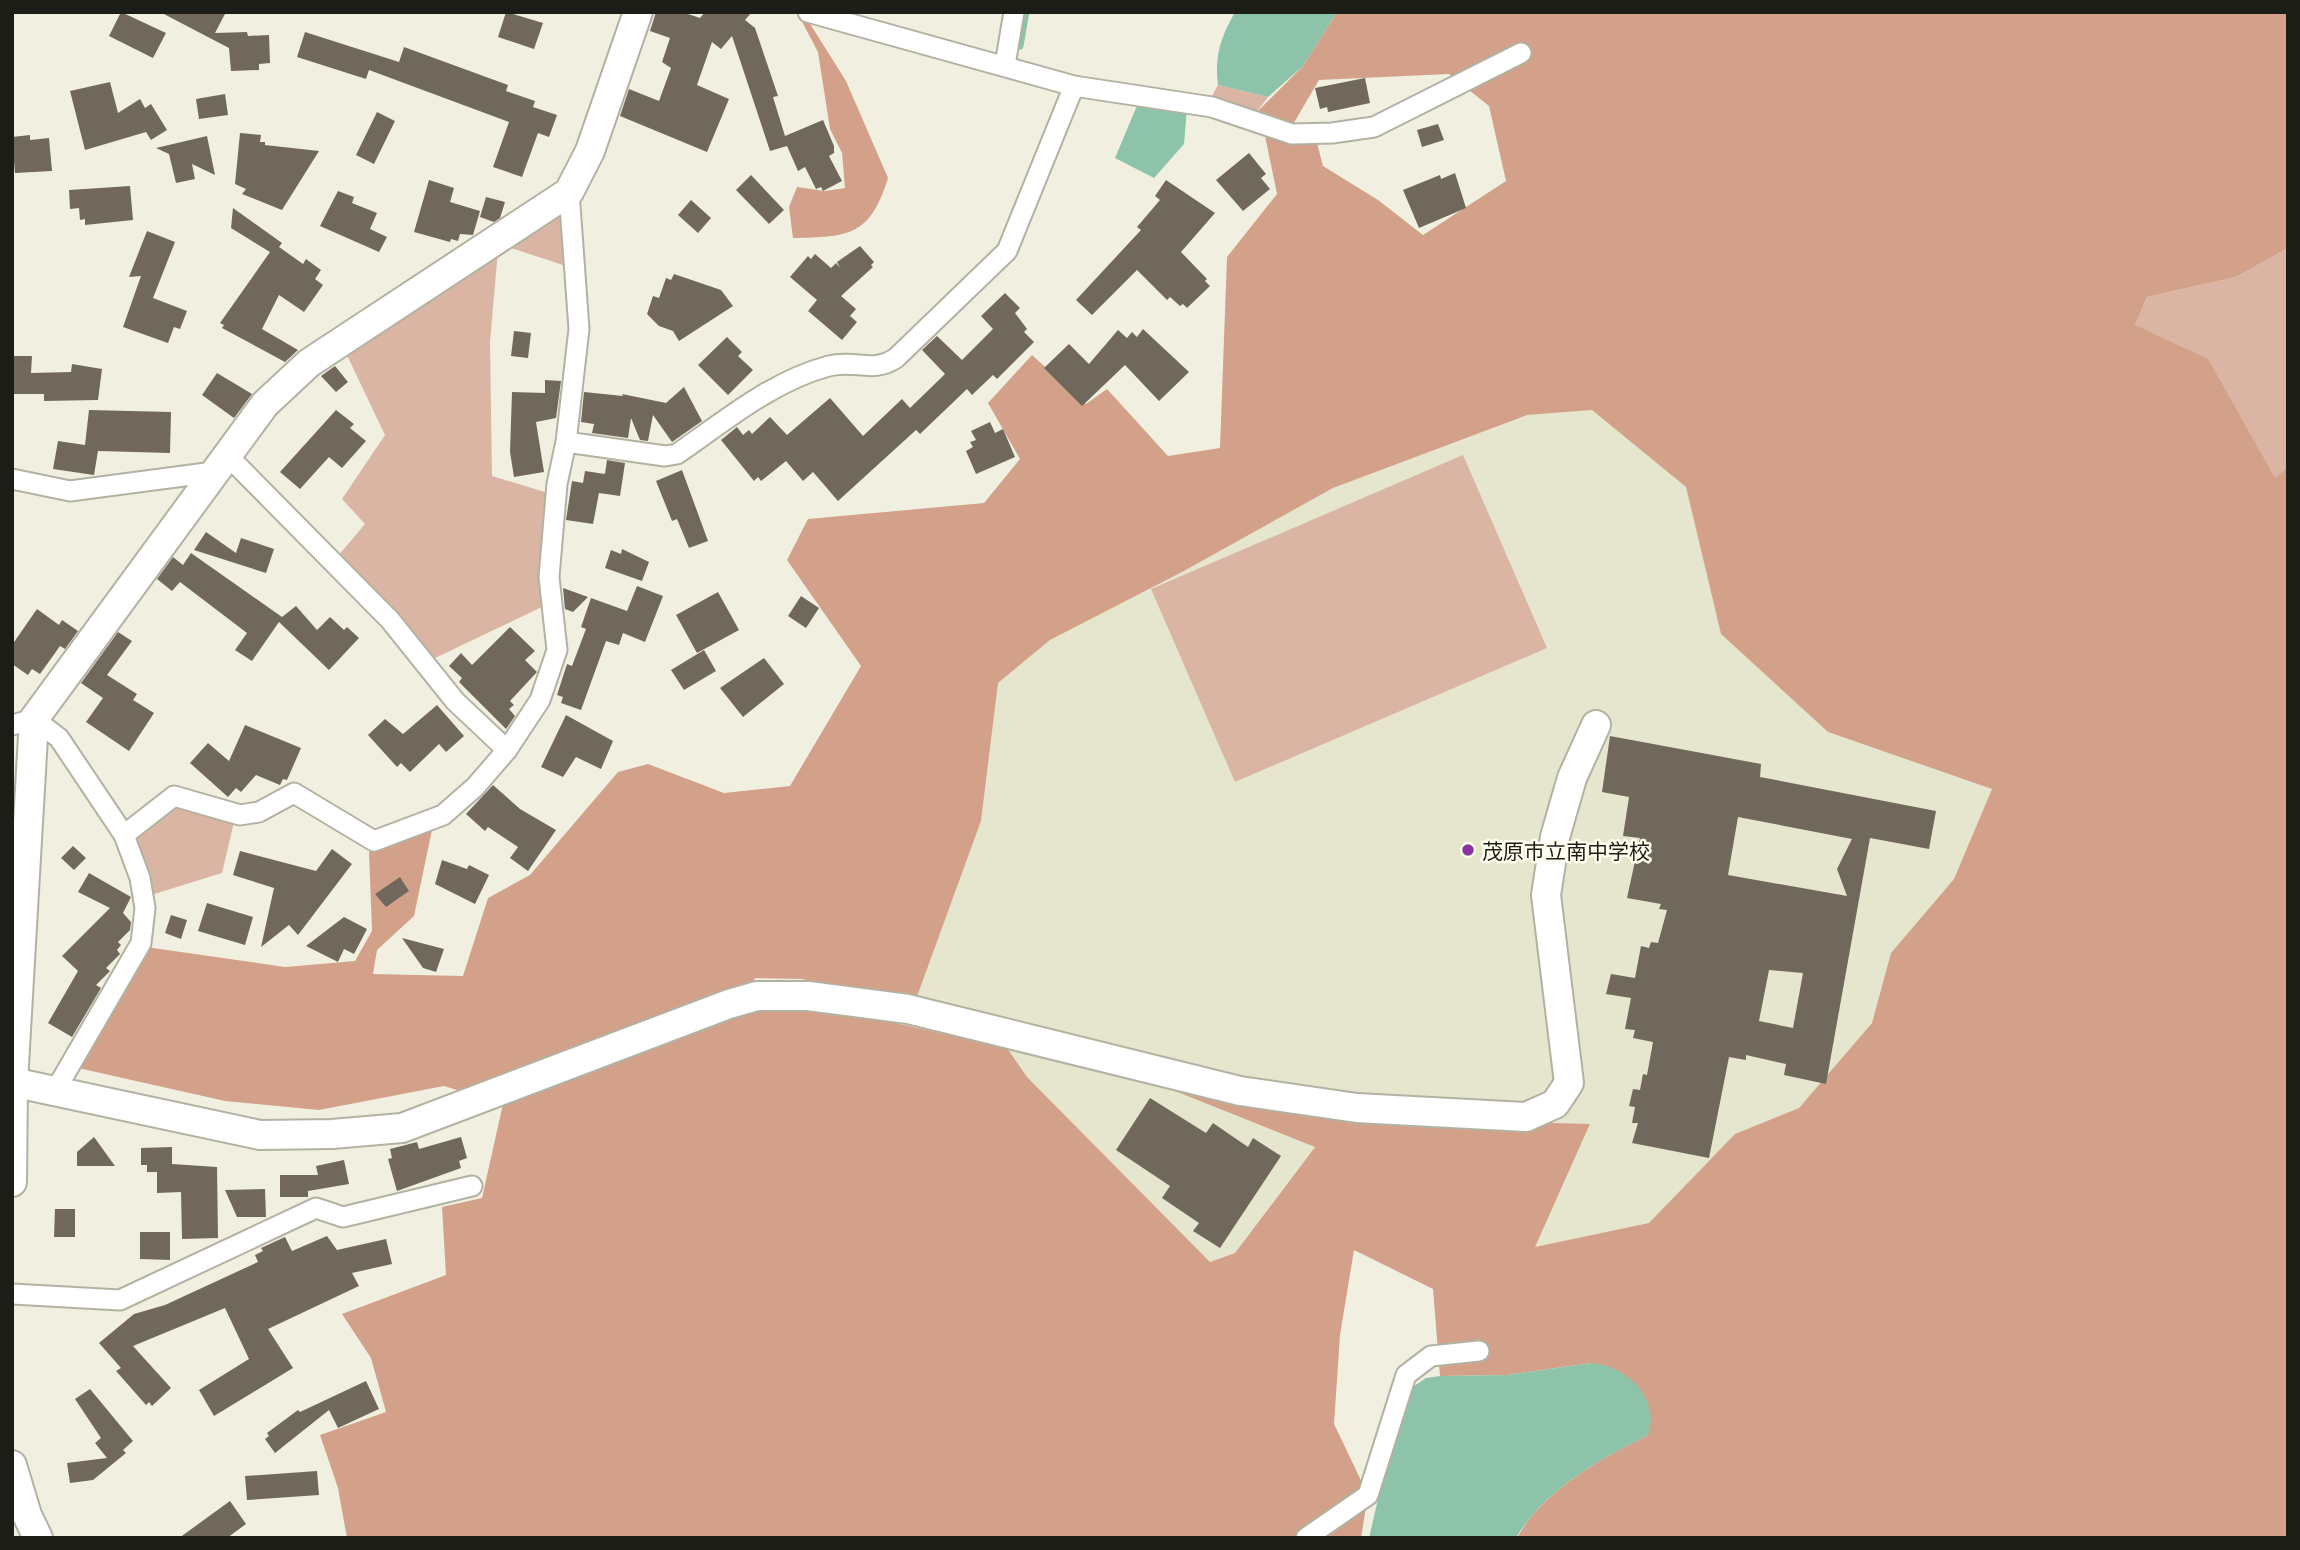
<svg xmlns="http://www.w3.org/2000/svg" width="2300" height="1550" font-family="Georgia,'Noto Sans JP',serif">
<rect width="100%" height="100%" fill="#f1f0e0"/>
<!-- built -->
<path fill="#e6e5cd" d="M1592,410L1686,487L1721,634L1828,732L1992,789L1954,879L1891,953L1872,1023L1799,1108L1735,1134L1649,1223L1534,1248L1590,1125L1315,1146L1235,1253L1210,1262L1027,1077L1007,1049L915,1002L981,821L998,683L1050,640L1182,572L1333,488L1527,415Z"/>
<!-- green -->
<g fill="#dab5a4">
<path d="M1218,85L1268,97L1256,113L1209,101Z"/>
<path d="M553,209L568,215L572,268L505,246Z"/>
<path d="M2288,248V467L2275,479L2253,443L2135,325L2147,297L2236,277Z"/>
<path d="M498,250L490,342L492,476L548,493L541,554L544,606L433,659L392,608L338,556L365,524L342,499L385,435L344,349Z"/>
<path d="M1463,455L1547,648L1235,782L1151,589Z"/>
<path d="M175,803L235,818L222,873L151,895L130,836Z"/>
</g>
<!-- forest -->
<g fill="#d3a189" fill-rule="evenodd">
<path d="M1337,12H2288V248L2236,277L2147,297L2135,325L2208,359L2275,478L2288,467V1538H1517C1541,1492 1603,1457 1648,1435L1592,1363L1507,1375L1440,1376L1433,1289L1354,1250L1340,1335L1334,1424L1368,1495L1361,1538H347L338,1488L320,1435L386,1412L371,1358L342,1314L446,1275L442,1207L482,1198L503,1104L444,1086L319,1110L225,1101L78,1068L146,947L285,967L355,961L372,931L369,852L433,825L414,916L377,950L373,974L463,976L488,898L530,875L618,772L648,764L724,793L790,786L861,666L787,560L808,519L984,503L1020,459L988,403L1032,355L1086,404L1107,389L1168,456L1220,448L1227,257L1277,194L1264,131L1317,143L1323,166L1378,200L1423,235L1506,181L1489,106L1449,74L1319,80L1292,126L1256,113L1303,66ZM1592,410L1686,487L1721,634L1828,732L1992,789L1954,879L1891,953L1872,1023L1799,1108L1735,1134L1649,1223L1535,1247L1590,1124L1323,1117L1140,1077L1315,1147L1235,1253L1210,1262L1027,1077L1007,1048L811,1004L742,1008L755,978L802,979L915,1002L981,821L998,683L1050,640L1182,572L1333,488L1527,415Z"/>
<path d="M799,16L807,19L846,81L888,178C870,236 849,237 793,238L789,207L797,187L825,191L845,188L842,153L830,129L818,52Z"/>
</g>
<!-- water -->
<g fill="#8dc3a8">
<path d="M1235,12H1337L1303,66L1268,97L1218,85C1214,56 1221,37 1235,12Z"/>
<path d="M1139,101L1187,108L1184,144L1154,178L1115,158Z"/>
<path d="M1592,1363C1627,1366 1661,1399 1648,1435C1600,1459 1544,1490 1516,1538H1369L1382,1482L1411,1388L1426,1378L1440,1376L1507,1375Z"/>
</g>
<g fill="none" stroke-linecap="round" stroke-linejoin="round">
<!-- stream -->
<path stroke="#8dc3a8" stroke-width="7" d="M1020,46L1026,12"/>
</g>
<!-- building -->
<g fill="#71685c" fill-rule="evenodd">
<path d="M121,12L166,33L153,58L109,36Z"/>
<path d="M160,12H226L215,33L247,32L248,36L269,35L270,63L259,64V70L231,71L229,48Z"/>
<path d="M506,12L543,23L534,49L498,37Z"/>
<path d="M656,12H682L700,18L705,12H752L745,20L755,28L778,96L773,97L785,136L823,120L834,146V153L829,156L842,181L823,191L821,187L816,189L805,167L798,171L787,146L770,151L732,36L721,49L712,42L697,85L729,99L707,152L620,116L629,89L659,101L671,68L662,62L670,38L650,31Z"/>
<path d="M305,32L399,62L404,47L508,85L506,91L535,101L533,107L557,115L549,137L538,133L522,177L493,167L509,122L369,70L366,79L297,57Z"/>
<path d="M1365,78L1370,103L1328,112L1327,107L1320,109L1315,88Z"/>
<path d="M110,82L118,113L140,99L145,108L151,104L167,130L151,140L146,132L85,150L70,91Z"/>
<path d="M225,94L228,115L199,119L196,99Z"/>
<path d="M377,112L395,121L374,164L356,155Z"/>
<path d="M1438,124L1444,140L1422,147L1417,130Z"/>
<path d="M240,133L261,135L260,142H265V145L319,151L282,210L242,194L246,189L235,184Z"/>
<path d="M30,135V140L49,138L52,171L15,173L12,137Z"/>
<path d="M207,136L215,175L192,164L195,179L176,183L169,154L156,148Z"/>
<path d="M1249,153L1266,174L1261,178L1270,189L1243,211L1216,180Z"/>
<path d="M1455,173L1466,208L1419,228L1403,190L1440,175L1441,179Z"/>
<path d="M751,175L784,210L769,224L736,190Z"/>
<path d="M429,180L454,188L450,202L480,211L473,235L460,234L458,241L451,239L450,242L414,232Z"/>
<path d="M1166,180L1215,213L1181,252L1207,279L1205,281L1210,286L1187,308L1183,304L1180,306L1170,297L1167,300L1137,270L1092,315L1076,300L1141,230L1137,227L1160,200L1155,196Z"/>
<path d="M130,186L133,220L85,225V219L80,220L79,208L70,209L69,190Z"/>
<path d="M338,191L354,197L352,203L377,213L370,229L387,237L379,252L320,226Z"/>
<path d="M486,197L505,202L500,218L494,222L480,217Z"/>
<path d="M691,200L711,218L698,233L678,215Z"/>
<path d="M233,208L282,243L279,247L303,264L306,259L321,270L315,279L323,285L304,312L279,295L262,329L298,350L285,362L222,328L224,325L220,323L270,252L231,228Z"/>
<path d="M147,231L175,242L153,298L187,311L180,329L174,327L168,343L123,327L141,276L129,277Z"/>
<path d="M860,246L874,262L871,265L873,267L841,296L856,309L850,316L857,322L842,340L808,311L817,300L790,277L808,256L811,259L815,254L831,268L836,263L840,268L837,262Z"/>
<path d="M674,274L721,290L733,306L679,341L673,331L659,326L647,314L653,296L659,298L666,278L671,280Z"/>
<path d="M1005,293L1020,308L1015,313L1027,329L1024,332L1034,342L997,379L993,375L972,395L967,389L920,434L916,430L838,501L813,472L803,481L786,461L761,481L758,477L754,481L721,440L737,427L743,435L749,430L752,434L770,417L787,435L830,398L863,436L902,399L910,408L945,374L922,350L937,336L962,360L993,329L981,316Z"/>
<path d="M1143,329L1189,372L1159,401L1125,365L1082,406L1044,368L1069,344L1089,364L1118,330L1127,338L1132,332L1137,337Z"/>
<path d="M514,331L531,333L528,358L511,356Z"/>
<path d="M727,337L742,352L738,356L753,370L728,395L698,365Z"/>
<path d="M12,356H32L31,373L71,372L72,364L102,369L98,400L44,401V394H12Z"/>
<path d="M335,366L348,382L336,392L321,376Z"/>
<path d="M217,373L252,394L234,418L202,395Z"/>
<path d="M545,380L561,381L556,418L536,422L544,472L514,477L510,452L512,392L545,393Z"/>
<path d="M684,387L702,421L672,442L653,415L648,441L640,440L631,418L628,438L592,433L594,424L581,422L584,392L623,396L622,394L666,403Z"/>
<path d="M89,410L171,412L170,453L98,451L94,475L53,469L58,441L85,445Z"/>
<path d="M336,410L354,424L350,428L366,441L342,468L329,457L300,489L280,472Z"/>
<path d="M990,422L995,433L1003,429L1015,457L976,474L966,451L973,447L970,442L976,440L971,431Z"/>
<path d="M607,460L625,463L620,496L599,493L593,524L566,520L572,481L583,483L585,471L605,474Z"/>
<path d="M682,470L708,541L689,548L677,519L672,521L656,481Z"/>
<path d="M206,532L236,553L241,538L274,549L266,573L194,550Z"/>
<path d="M622,549L649,562L642,581L605,568L611,550L621,554Z"/>
<path d="M191,553L282,617L296,606L317,630L330,617L344,630L347,627L359,638L329,670L279,622L252,661L235,650L247,633L180,582L172,591L157,579L173,557L183,565Z"/>
<path d="M637,586L663,596L645,642L623,633L619,645L606,641L581,710L561,703L563,697L557,695L567,664L572,666L586,629L581,627L591,598L627,611Z"/>
<path d="M563,588L588,597L573,612L565,609Z"/>
<path d="M718,592L739,630L697,653L676,615Z"/>
<path d="M801,596L819,608L806,628L788,616Z"/>
<path d="M37,609L59,625L62,620L78,631L65,649L60,646L40,674L32,669L28,675L12,664V645Z"/>
<path d="M510,627L535,651L525,660L537,672L510,701L514,705L509,709L515,716L506,729L459,682L462,678L449,666L461,653L472,665Z"/>
<path d="M118,632L132,641L107,675L137,694L133,700L154,713L129,751L86,722L103,698L81,683Z"/>
<path d="M704,650L716,671L684,690L671,670Z"/>
<path d="M764,658L784,684L743,717L720,688Z"/>
<path d="M437,705L464,736L446,752L439,744L410,772L401,763L397,767L368,735L385,719L403,734Z"/>
<path d="M566,715L613,741L601,769L576,757L563,777L541,767Z"/>
<path d="M245,725L301,748L287,780L283,779L280,785L256,775L241,792L236,788L228,797L190,763L208,743L229,761Z"/>
<path d="M1610,736L1761,764L1760,777L1936,811L1929,849L1870,838L1826,1084L1784,1075L1786,1064L1746,1055V1060L1729,1057L1709,1158L1632,1143L1638,1123H1632L1635,1107L1629,1106L1633,1089L1640,1090L1643,1074L1647,1075L1653,1042L1633,1038L1635,1030L1625,1029L1631,998L1606,994L1611,974L1635,978L1641,946L1649,948L1651,942L1658,943L1667,910L1659,909L1661,904L1627,898L1640,838L1623,836L1629,797L1602,792ZM1738,817L1852,839L1837,869L1847,896L1728,875ZM1769,970L1803,973L1793,1028L1759,1021Z"/>
<path d="M493,785L520,809L556,830L528,871L510,858L518,847L488,827L485,831L466,814Z"/>
<path d="M73,846L86,858L74,870L61,858Z"/>
<path d="M332,849L352,864L298,935L289,925L261,947L274,888L233,875L240,851L316,871Z"/>
<path d="M442,860L467,869L469,865L489,875L475,904L435,884Z"/>
<path d="M89,873L131,897L123,913L131,922L130,930L118,942L121,945L117,950L120,954L106,968L110,971L96,985L101,988L72,1037L48,1023L78,971L62,956L110,908L78,892Z"/>
<path d="M400,877L409,891L386,907L375,894Z"/>
<path d="M207,903L253,917L245,945L198,931Z"/>
<path d="M171,915L187,920L181,939L165,933Z"/>
<path d="M344,917L367,929L354,954L344,949L338,962L306,946Z"/>
<path d="M402,938L444,949L436,972L423,968Z"/>
<path d="M1150,1098L1206,1133L1213,1123L1248,1147L1253,1138L1281,1156L1220,1248L1193,1231L1199,1223L1162,1198L1170,1186L1116,1150Z"/>
<path d="M94,1137L115,1166H77V1152Z"/>
<path d="M461,1137L467,1158L459,1161L461,1168L397,1191L388,1159L392,1158L390,1149L417,1142L419,1149Z"/>
<path d="M172,1147V1164L217,1167L218,1238L182,1239L181,1192L157,1193V1172H147V1165H141V1148Z"/>
<path d="M344,1160L349,1184L308,1191V1197H280V1175H318L316,1166Z"/>
<path d="M265,1189L266,1217H237L225,1190Z"/>
<path d="M55,1209H75V1237H54Z"/>
<path d="M140,1232H170V1260L140,1259Z"/>
<path d="M327,1236L337,1250L386,1239L392,1264L352,1273L359,1286L268,1329L293,1368L214,1416L199,1390L249,1359L225,1308L133,1346L171,1388L152,1406L149,1402L146,1405L116,1371L121,1368L99,1343L134,1314L165,1305L258,1262L255,1255L263,1251L261,1248L285,1237L292,1251Z"/>
<path d="M366,1381L379,1409L338,1428L329,1410L275,1453L265,1439L269,1436L267,1433L298,1410L300,1412Z"/>
<path d="M90,1389L133,1441L123,1450L126,1453L93,1480L70,1483L67,1463L107,1458L95,1443L101,1438L75,1399Z"/>
<path d="M317,1471L319,1495L247,1500L245,1476Z"/>
<path d="M230,1501L246,1524L227,1538H179Z"/>
</g>
<g fill="none" stroke-linecap="round" stroke-linejoin="round">
<!-- street casing -->
<g stroke="#b3b2a2" stroke-width="23">
<g id="street">
<path d="M808,12L1074,86L1212,107L1292,134L1332,133L1374,127L1521,53"/>
<path d="M1005,65L1014,12"/>
<path d="M566,442L665,456L677,454C725,421 772,381 829,366C856,359 872,374 896,358L1007,251L1074,86"/>
<path d="M227,455L390,620L455,701L507,750"/>
<path d="M12,479L70,491L214,472"/>
<path d="M12,725L34,719L59,738L124,835L174,796L240,815L259,812L294,793L374,841L443,815L475,787L507,750L540,700L557,650L549,577L557,484L566,442L579,329L569,192"/>
<path d="M55,1091L141,943L145,908L140,878L124,835"/>
<path d="M12,1294L120,1300L316,1208L343,1217L472,1186"/>
<path d="M1306,1538L1368,1495L1406,1375L1431,1356L1479,1351"/>
</g>
</g>
<!-- secondary casing -->
<g stroke="#b3b2a2" stroke-width="32">
<g id="secondary">
<path d="M12,1082L260,1135L332,1134L402,1128L729,1004L757,996H808L908,1009L1240,1091L1357,1108L1526,1117L1555,1104L1569,1083L1546,895L1555,837L1572,778L1596,725"/>
<path d="M12,1182L13,1082L34,719L265,404L309,363L569,192L590,151L638,12"/>
<path d="M12,1465L27,1515L38,1538"/>
</g>
</g>
<!-- street -->
<use href="#street" stroke="#fff" stroke-width="19"/>
<!-- secondary -->
<use href="#secondary" stroke="#fff" stroke-width="28"/>
</g>
<!-- markers -->
<circle fill="#8a33a0" stroke="#fffeed" stroke-width="2.5" cx="1468" cy="850" r="7"/>
<g text-anchor="middle" dominant-baseline="central" stroke-width="5" stroke-linejoin="round" paint-order="stroke">
<!-- poi labels -->
<g font-size="21" fill="#1d1d17" stroke="#fffeed" text-anchor="start">
<text x="1482" y="850">茂原市立南中学校</text>
</g>
</g>
<!-- border -->
<rect width="2300" height="1550" fill="none" stroke="#1d1d17" stroke-width="28"/>
</svg>
